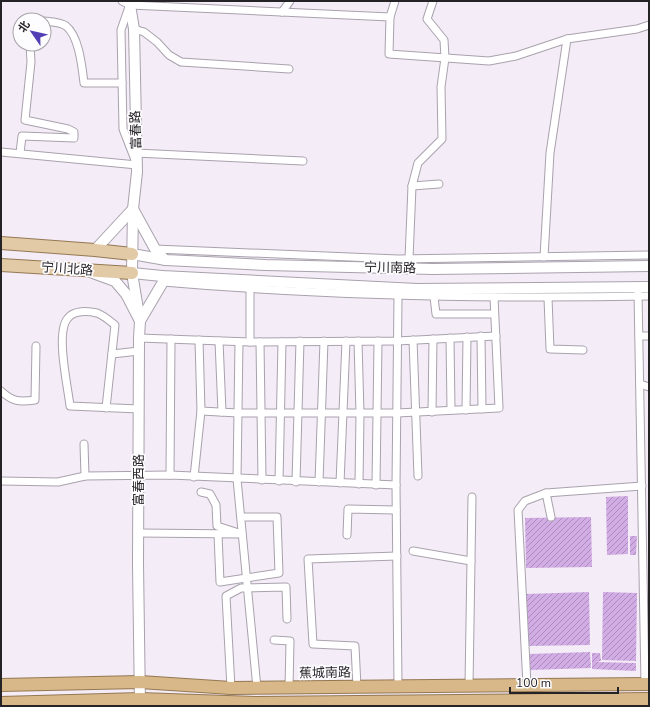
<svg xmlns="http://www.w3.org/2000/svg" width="650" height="707" font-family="'Nunito Sans','Noto Sans SC',sans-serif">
<defs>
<pattern id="building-hatch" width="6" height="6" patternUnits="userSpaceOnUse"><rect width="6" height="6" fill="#d2ace4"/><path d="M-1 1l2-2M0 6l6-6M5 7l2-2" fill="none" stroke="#aa8cb9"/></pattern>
</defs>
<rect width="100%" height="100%" fill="#f4ecf7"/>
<!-- building -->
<g fill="url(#building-hatch)">
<path d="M628,496V554L607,555L606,497Z"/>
<path d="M591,517L592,567L526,568L525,518Z"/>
<path d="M630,536H637L636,555H630Z"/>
<path d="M589,592L590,645L528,646L526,594Z"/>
<path d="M603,592L637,593L636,661L602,660Z"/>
<path d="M590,652L591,668L530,670L529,654Z"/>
<path d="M592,653H600L601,661L596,662L636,663V671L592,669Z"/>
</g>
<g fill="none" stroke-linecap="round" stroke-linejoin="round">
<!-- minor casing -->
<g stroke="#a9a2ad" stroke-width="9">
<g id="minor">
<path d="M122,1L130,5L390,17"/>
<path d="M395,1L390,17L389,54L489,61L516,56L567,39L637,29L649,25"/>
<path d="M433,1L427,19L444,40L445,58L441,87L442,139L418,163L412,186L439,184"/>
<path d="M282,12L290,1"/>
<path d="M44,21C51,22 60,22 66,26C79,36 82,67 84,83H122"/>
<path d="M134,29L144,32L157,42L169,55L181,62L289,69"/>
<path d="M1,152L137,165L123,129L121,30L129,7"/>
<path d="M20,153L22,136L74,138V132L68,129L25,120L31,62L30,44"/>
<path d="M136,153L303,161"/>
<path d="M155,249L398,259L649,255"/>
<path d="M544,257L550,153L567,39"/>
<path d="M409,259L412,186"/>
<path d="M163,282C325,296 487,299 649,296"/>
<path d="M638,293L645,684"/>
<path d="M398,296L396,485L398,686"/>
<path d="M434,297L436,314H494"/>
<path d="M548,298L550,349L583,350"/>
<path d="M481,336L482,409"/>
<path d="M639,336H649"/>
<path d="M139,338L250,342L397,341L496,336"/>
<path d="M450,338L451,410"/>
<path d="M413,340L418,476"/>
<path d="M219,341L222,412"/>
<path d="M358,341L360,413L359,484"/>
<path d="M239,342L237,479L257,688"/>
<path d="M250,342V288"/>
<path d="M260,342L262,480"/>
<path d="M112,354L139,351"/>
<path d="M640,384L649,387"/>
<path d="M1,391C13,402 19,402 35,400L36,346"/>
<path d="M106,408L115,325C110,321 103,315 97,313C88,311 74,310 68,318C55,332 68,387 70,406L139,409"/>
<path d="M466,410L467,337"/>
<path d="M201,411L238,413H397L499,408L494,297"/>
<path d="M432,412L433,339"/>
<path d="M84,444L85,476"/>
<path d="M170,475L171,339"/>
<path d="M194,477L201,411L199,340"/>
<path d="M1,481L58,482L85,476L170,475L396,485"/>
<path d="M279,481L282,342"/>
<path d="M296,482L300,341"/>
<path d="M319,482L324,341"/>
<path d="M340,483L346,341"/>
<path d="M376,485L378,341"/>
<path d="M546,493L551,517"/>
<path d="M138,533L242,534L217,526L216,505L210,494L201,492"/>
<path d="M218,534L220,582L279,573L277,517H241"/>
<path d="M347,535L348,509L396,510"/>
<path d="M413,551L471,561"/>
<path d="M274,640L290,641L289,688"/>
<path d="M527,685L518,510L525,501L546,493L642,486"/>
<path d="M469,686L472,497"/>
<path d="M357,687L355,646L313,644L308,559L397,556"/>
<path d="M231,688L226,596L241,588L286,587L287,619"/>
</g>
</g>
<!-- secondary casing -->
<g stroke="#a9a2ad" stroke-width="12">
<g id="secondary">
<path d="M132,1L130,5L134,29L137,172L133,209L132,273L140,321L139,338L138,563L140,706"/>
<path d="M95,250L133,209L155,249L165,260"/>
<path d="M132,254L166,260L266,265L433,269L649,266"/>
<path d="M93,273L115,281L126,294L140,321L163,282L162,276"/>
<path d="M132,273L162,276L417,289L649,287"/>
</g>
</g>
<!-- primary casing -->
<g stroke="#947853" stroke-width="14">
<g id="primary">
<path d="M1,243L95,250L132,254"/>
<path d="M1,265L132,273"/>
</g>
</g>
<!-- trunk casing -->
<g stroke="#947853" stroke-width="14">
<g id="trunk">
<path d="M1,685L140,682L231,688L649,684"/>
<path d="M1,703L140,699L256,703L649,699"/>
</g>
</g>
<!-- minor -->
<use href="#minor" stroke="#fff" stroke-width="7"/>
<!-- secondary -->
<use href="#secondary" stroke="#fff" stroke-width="10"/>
<!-- primary -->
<use href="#primary" stroke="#e2caa6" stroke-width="12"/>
<!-- trunk -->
<use href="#trunk" stroke="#d8b888" stroke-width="12"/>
</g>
<g text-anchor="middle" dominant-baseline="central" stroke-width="3.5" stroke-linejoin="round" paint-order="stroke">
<!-- street labels -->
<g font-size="13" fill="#262327" stroke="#fdfcfe">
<text transform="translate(136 130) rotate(-92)">富春路</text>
<text transform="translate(390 268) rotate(1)">宁川南路</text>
<text transform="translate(67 269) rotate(4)">宁川北路</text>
<text transform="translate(139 480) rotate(-90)">富春西路</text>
<text transform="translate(325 673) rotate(-1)">蕉城南路</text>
</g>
</g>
<!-- border -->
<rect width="650" height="707" fill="none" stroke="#262327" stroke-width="4"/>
<!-- north arrow -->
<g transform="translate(32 32) rotate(304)"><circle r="19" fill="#fdfcfe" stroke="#a7a5a8"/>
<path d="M0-3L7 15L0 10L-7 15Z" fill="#533eb5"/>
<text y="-6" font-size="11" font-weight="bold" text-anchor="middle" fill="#262327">北</text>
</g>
<!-- scale -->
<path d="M510 687v6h108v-6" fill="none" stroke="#262327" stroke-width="2"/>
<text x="516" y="687" font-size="12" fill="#262327" stroke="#fdfcfe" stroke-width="3" paint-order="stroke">100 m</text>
</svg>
